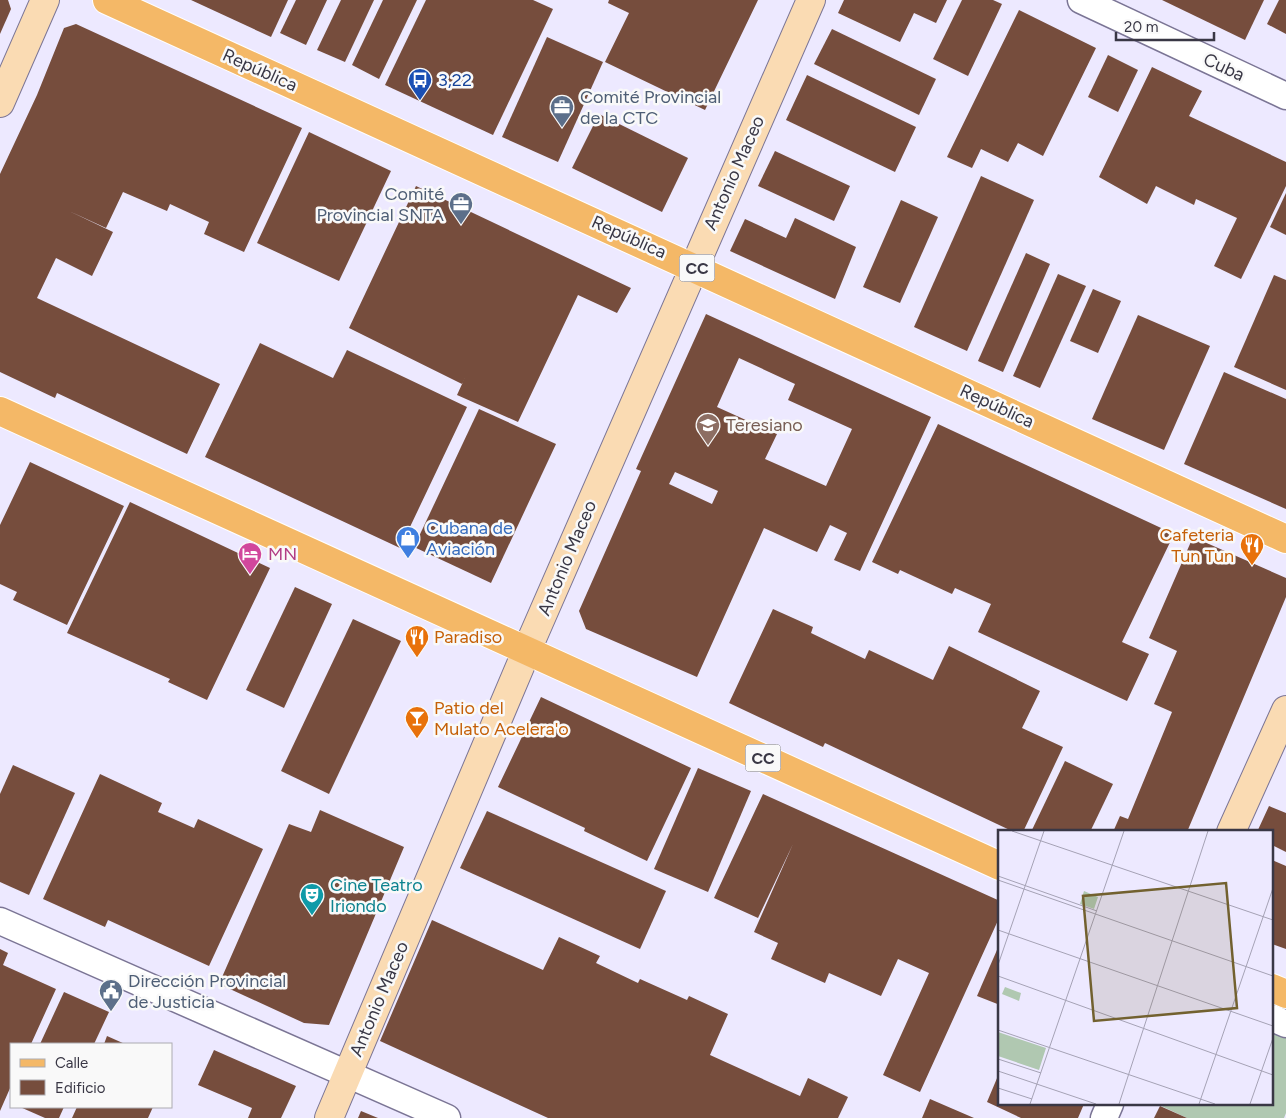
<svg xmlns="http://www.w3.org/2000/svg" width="1286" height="1118" font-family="Figtree,sans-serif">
<rect width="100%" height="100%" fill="#ede9ff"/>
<!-- green -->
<path fill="#b0c8b1" d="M1272,1028L1286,1034V1113L1284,1118H1187L1157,1104H1272Z"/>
<!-- building -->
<g fill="#764d3d" fill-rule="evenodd">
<path d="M0,0H8L11,9L0,34Z"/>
<path d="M191,0H288L271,37Z"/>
<path d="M296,0H327L306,45L280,33Z"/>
<path d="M341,0H374L345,62L317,50Z"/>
<path d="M383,0H417L379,79L352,65Z"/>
<path d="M426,0H533L553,9L493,135L385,85Z"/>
<path d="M609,0H758L705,110L605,62L629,13L608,3Z"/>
<path d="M844,0H947L936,23L914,13L900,42L838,13Z"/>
<path d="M962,0H993L1002,4L968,76L933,59Z"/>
<path d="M1162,0H1264L1245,40Z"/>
<path d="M1279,0H1286V34L1267,24Z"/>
<path d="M1019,10L1096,48L1043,156L1018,143L1008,162L981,149L972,168L947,157Z"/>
<path d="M76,24L302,128L244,252L204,234L209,222L170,204L167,211L123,192L106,228L69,211L113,232L92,276L56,258L37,298L220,384L187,454L57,393L55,398L0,372V174L37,95L64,28Z"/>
<path d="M832,29L936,79L919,115L814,64Z"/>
<path d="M547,37L603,62L558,162L502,137Z"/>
<path d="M1108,55L1138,70L1118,112L1088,97Z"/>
<path d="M1152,67L1202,91L1189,116L1286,162V186L1241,279L1214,266L1237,218L1196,199L1194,205L1156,186L1147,204L1099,177Z"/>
<path d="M807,75L916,127L895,172L786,120Z"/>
<path d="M599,114L688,158L662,212L572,168Z"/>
<path d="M309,132L391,171L339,281L257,243Z"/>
<path d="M775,151L850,186L834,221L758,186Z"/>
<path d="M981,176L1034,200L967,351L914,327Z"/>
<path d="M416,186L631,288L617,313L578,295L518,422L457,395L468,371L462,384L349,328Z"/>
<path d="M1286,193V235L1270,227Z"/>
<path d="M901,200L938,217L900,303L863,287Z"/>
<path d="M795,218L856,247L835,299L730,251L745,219L786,238Z"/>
<path d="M1026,253L1050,264L1003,372L978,361Z"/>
<path d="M1058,274L1086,286L1040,388L1013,376Z"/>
<path d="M1274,275L1286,280V390L1234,367Z"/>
<path d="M1093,289L1121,301L1098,353L1070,341Z"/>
<path d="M706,314L931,417L860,571L834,560L847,533L830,525L817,552L764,528L697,677L586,629L579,611L641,471L636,469ZM739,358L795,384L788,400L852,429L826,486L765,459L777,434L717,407ZM675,472L718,491L712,504L669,484Z"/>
<path d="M1138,315L1210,346L1164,450L1092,419Z"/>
<path d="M260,343L333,378L347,350L467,407L400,548L205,457Z"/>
<path d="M1224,372L1286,399V509L1184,464Z"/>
<path d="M479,409L556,444L491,583L414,547Z"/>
<path d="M938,424L1174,534L1122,642L1149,654L1127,701L978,632L991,604L955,588L952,594L900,570L898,574L872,562Z"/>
<path d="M30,462L124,506L67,625L13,600L17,592L0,584V525Z"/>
<path d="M130,502L270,568L207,700L168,682L170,679L67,633Z"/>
<path d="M1193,537L1286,578V597L1187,832H1113L1120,816L1128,819L1172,712L1154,704L1177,651L1149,638Z"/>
<path d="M295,587L332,604L284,708L246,690Z"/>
<path d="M773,609L813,627L811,633L865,659L869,650L933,680L949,646L1040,691L1022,728L1063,747L1023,832H1014L825,743L823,747L729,703Z"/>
<path d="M353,619L401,641L329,794L281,771Z"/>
<path d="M541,697L691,768L647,861L584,831L585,828L498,787Z"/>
<path d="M1065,761L1113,784L1090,832H1031Z"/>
<path d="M13,765L75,793L29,895L0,882V794Z"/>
<path d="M698,768L751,791L708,892L654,869Z"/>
<path d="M100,774L162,803L158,812L194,828L198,819L263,849L209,966L108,920L105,927L43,899Z"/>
<path d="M763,794L1000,901V916L920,1092L883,1075L929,973L898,959L881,996L829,973L825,983L771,959L778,943L754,932L793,844L758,918L714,898Z"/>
<path d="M1269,806L1286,813V852L1272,845V832H1257Z"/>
<path d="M320,810L404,847L329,1025L304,1023L219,984L289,824L311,832Z"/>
<path d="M487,811L666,891L640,949L460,868Z"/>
<path d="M1272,860L1286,866V949L1272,944Z"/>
<path d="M432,920L543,970L559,937L600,956L596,963L638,983L640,979L687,1000L689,996L728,1014L710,1055L800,1096L808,1078L848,1097L838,1118H548L380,1041Z"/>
<path d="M1000,943V1005L977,996Z"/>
<path d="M0,949L8,953L3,965L56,989L31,1044H11V1086L0,1111Z"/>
<path d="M64,992L109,1012L94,1044H40Z"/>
<path d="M107,1036L125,1044H104Z"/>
<path d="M214,1050L296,1086L281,1118H248L252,1108L198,1085Z"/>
<path d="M1000,1071V1104H1084L1078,1118H1021L987,1102Z"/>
<path d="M930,1099L974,1118H922Z"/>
<path d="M1160,1106L1187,1118H1154Z"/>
<path d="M20,1107H64L59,1118H45Z"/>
<path d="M77,1107H153L148,1118H72Z"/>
<path d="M361,1111L378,1118H358Z"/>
</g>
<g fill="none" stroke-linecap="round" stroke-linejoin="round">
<!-- street casing -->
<g stroke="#7b7595" stroke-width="29">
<g id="street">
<path d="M1081,0L1286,96"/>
<path d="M0,921L447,1118"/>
<path d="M1272,1018L1286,1024"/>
<path d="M1104,1118L1110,1104"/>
</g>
</g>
<!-- secondary casing -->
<g stroke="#7b7595" stroke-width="30">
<g id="secondary">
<path d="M0,103L45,0"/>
<path d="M1231,832L1286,710"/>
<path d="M329,1118L527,650L811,0"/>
</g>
</g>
<!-- primary casing -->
<g stroke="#fff" stroke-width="30">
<g id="primary">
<path d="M107,0L1286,539"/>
<path d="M0,411L1000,866"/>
<path d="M1272,988L1286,994"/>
</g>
</g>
<!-- street -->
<use href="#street" stroke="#fff" stroke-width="26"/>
<!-- secondary -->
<use href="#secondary" stroke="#fadbb3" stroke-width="28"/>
<!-- primary -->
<use href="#primary" stroke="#f4b867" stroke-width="28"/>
</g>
<!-- icons -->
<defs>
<g id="bus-pin" transform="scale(1.25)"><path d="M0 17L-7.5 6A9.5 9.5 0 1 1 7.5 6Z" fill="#1a4fb4" stroke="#f9f9f9"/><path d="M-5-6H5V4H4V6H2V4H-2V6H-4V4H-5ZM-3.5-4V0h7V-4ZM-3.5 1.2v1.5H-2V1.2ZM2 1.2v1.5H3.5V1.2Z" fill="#fff"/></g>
<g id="office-pin" transform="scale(1.25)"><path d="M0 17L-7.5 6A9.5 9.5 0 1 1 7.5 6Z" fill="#5c6f8a" stroke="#f9f9f9"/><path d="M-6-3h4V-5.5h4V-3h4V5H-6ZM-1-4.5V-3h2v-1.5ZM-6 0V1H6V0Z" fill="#fff"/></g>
<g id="school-pin" transform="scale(1.25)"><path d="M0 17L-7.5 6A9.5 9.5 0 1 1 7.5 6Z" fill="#8d6e63" stroke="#f9f9f9"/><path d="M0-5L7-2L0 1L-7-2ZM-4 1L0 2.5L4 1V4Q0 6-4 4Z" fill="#fff"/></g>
<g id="shop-pin" transform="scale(1.25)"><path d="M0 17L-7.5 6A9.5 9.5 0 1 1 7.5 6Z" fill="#3f7fe0" stroke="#f9f9f9"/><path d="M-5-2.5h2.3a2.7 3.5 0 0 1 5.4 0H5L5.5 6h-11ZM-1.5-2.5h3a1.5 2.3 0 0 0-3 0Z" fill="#fff"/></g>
<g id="restaurant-pin" transform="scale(1.25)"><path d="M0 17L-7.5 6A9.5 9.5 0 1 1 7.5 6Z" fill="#e8710a" stroke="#f9f9f9"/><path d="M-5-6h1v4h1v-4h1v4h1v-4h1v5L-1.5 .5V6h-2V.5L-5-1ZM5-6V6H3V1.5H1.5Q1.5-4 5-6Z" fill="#fff"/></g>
<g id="hotel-pin" transform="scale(1.25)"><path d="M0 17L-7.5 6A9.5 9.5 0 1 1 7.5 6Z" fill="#d1479c" stroke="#f9f9f9"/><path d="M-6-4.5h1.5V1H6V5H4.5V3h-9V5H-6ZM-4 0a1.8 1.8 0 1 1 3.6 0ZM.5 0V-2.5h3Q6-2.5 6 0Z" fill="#fff"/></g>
<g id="bar-pin" transform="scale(1.25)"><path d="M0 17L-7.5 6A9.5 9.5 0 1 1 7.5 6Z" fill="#e8710a" stroke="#f9f9f9"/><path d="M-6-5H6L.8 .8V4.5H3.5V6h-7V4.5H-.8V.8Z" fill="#fff"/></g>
<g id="theatre-pin" transform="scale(1.25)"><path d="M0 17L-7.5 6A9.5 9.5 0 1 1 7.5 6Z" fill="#0f9aa8" stroke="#f9f9f9"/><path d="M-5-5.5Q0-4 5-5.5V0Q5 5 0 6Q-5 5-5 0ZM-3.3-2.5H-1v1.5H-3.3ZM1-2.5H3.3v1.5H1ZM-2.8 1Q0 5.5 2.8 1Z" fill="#fff"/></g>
<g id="civic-pin" transform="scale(1.25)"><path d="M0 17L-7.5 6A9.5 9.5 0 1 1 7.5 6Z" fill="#5c6f8a" stroke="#f9f9f9"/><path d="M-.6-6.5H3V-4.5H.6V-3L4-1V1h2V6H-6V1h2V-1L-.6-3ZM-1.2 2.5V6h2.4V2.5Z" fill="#fff"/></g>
</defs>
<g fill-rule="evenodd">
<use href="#bus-pin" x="420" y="80"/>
<use href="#office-pin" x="562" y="107"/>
<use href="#office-pin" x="461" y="204"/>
<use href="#school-pin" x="708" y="425"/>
<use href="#shop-pin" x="408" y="538"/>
<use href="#restaurant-pin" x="1252" y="545"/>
<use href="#hotel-pin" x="250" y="554"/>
<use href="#restaurant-pin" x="417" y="637"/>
<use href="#bar-pin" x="417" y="718"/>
<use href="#theatre-pin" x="312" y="895"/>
<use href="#civic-pin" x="111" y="991"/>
</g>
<g text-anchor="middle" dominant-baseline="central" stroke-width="5" stroke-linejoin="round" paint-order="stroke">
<!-- shield labels -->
<g fill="#f9f9f9" stroke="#73717b" stroke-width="1">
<rect x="679.5" y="254.5" width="35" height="27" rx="4"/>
<rect x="745.5" y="744.5" width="35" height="27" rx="4"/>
</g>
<g font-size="16" font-weight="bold" fill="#393745">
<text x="697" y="268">CC</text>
<text x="763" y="758">CC</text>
</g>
<!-- street labels -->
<g font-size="18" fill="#393745" stroke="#f9f9f9">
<text transform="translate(1224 67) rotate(25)">Cuba</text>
<text transform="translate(260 70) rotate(24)">República</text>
<text transform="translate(734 173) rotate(-66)">Antonio Maceo</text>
<text transform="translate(629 237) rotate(24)">República</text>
<text transform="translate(997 406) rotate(25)">República</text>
<text transform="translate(567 558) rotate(-67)">Antonio Maceo</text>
<text transform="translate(379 999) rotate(-67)">Antonio Maceo</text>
</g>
<!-- transit labels -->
<g font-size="18" fill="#164399" stroke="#f9f9f9" text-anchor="start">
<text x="438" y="80">3,22</text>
</g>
<!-- service labels -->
<g font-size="18" fill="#4e5e75" stroke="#f9f9f9" text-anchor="start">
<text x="580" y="97">Comité Provincial<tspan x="580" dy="21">de la CTC</tspan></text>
<text x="444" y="194" text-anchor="end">Comité<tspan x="444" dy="21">Provincial SNTA</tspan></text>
<text x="128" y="981">Dirección Provincial<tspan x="128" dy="21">de Justicia</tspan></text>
</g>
<!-- education labels -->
<g font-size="18" fill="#785e54" stroke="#f9f9f9" text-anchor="start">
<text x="726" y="425">Teresiano</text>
</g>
<!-- shop labels -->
<g font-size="18" fill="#366cbe" stroke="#f9f9f9" text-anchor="start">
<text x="426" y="528">Cubana de<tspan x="426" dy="21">Aviación</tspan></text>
</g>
<!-- food labels -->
<g font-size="18" fill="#c56008" stroke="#f9f9f9" text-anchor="start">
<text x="1234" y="535" text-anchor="end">Cafeteria<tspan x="1234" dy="21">Tun Tun</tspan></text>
<text x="434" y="637">Paradiso</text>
<text x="434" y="708">Patio del<tspan x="434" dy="21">Mulato Acelera'o</tspan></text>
</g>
<!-- hotel labels -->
<g font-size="18" fill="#b23c85" stroke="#f9f9f9" text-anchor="start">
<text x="268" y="554">MN</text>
</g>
<!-- culture labels -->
<g font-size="18" fill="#0d838f" stroke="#f9f9f9" text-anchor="start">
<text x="330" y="885">Cine Teatro<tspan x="330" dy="21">Iriondo</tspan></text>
</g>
</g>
<!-- overview -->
<g transform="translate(998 830)">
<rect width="275" height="275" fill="#ede9ff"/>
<path d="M86,61L100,67L96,79L82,74ZM7,157L23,163L21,171L4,164ZM0,202L48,218L41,240L0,226Z" fill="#b0c8b1"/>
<path fill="none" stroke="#a5a2b5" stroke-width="1" d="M14,1L275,90M0,46L99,81M0,50L275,146M0,100L275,196M174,111L210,1M0,135L46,1M0,146L275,245M0,200L217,274M0,229L43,243M0,241L98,274M0,258L34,269M32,274L126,1M121,274L174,111M201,274L275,58M252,274L275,208"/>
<path fill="#72612f" fill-opacity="0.15" stroke="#72612f" stroke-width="2.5" d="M228,53L239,178L96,191L85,66Z"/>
<rect width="275" height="275" fill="none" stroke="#393745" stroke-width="2.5"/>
</g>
<!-- legend -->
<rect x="10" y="1043" width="162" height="65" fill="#f9f9f9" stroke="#acabb1"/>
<rect x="20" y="1059" width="25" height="8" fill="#f4b867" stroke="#acabb1"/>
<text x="55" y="1068" font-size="15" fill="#393745">Calle</text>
<rect x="20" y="1080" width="25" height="15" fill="#764d3d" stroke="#acabb1"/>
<text x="55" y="1093" font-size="15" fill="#393745">Edificio</text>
<!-- scale -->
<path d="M1116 32v8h98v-8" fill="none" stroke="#393745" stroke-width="2.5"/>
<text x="1124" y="32" font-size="15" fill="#393745" stroke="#f9f9f9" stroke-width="4" paint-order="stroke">20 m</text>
</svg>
